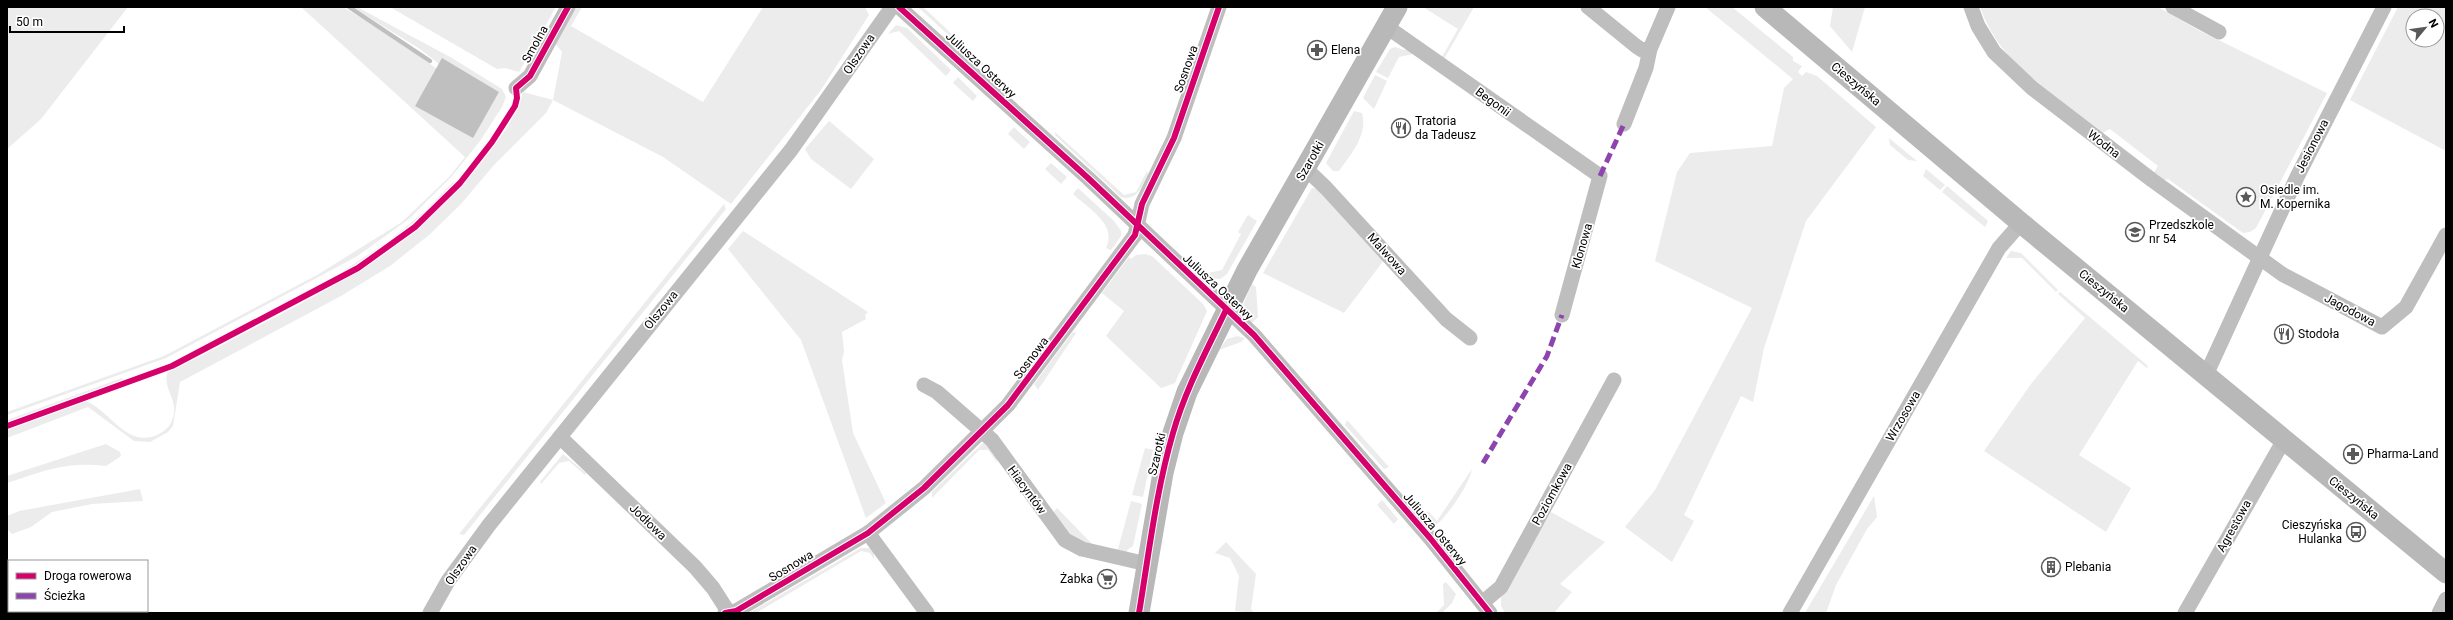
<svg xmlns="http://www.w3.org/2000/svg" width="2453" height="620" font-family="Roboto,sans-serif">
<rect width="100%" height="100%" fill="#fff"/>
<!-- green -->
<g fill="#ececec" fill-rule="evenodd">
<path d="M7,7H128L41,119L7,149Z"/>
<path d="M301,7H343L390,35L437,69L415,106L473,137L499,92L443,59L439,64L420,49L352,7H357L452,58L502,89L506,97L502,107L480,141L452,176L409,219L356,257L166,358L7,415V412L164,356L317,275L402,222L450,176L465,157Z"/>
<path d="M390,7H556L519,72L505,68L497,69Z"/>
<path d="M576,7H582L571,26L703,102L763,7H865L869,15L821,90L731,204L663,157L553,100L546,113L494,165L460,205L429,235L390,266L341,296L180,382L173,426L168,432L150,442L134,441L88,407L7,438V430L86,401C111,411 127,450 159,434C167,430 173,423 174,413C176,397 162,387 168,371C200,358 231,340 262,324C353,277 425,236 489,152C502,135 518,114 523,92L553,100L562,52L555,43Z"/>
<path d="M918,7H923L989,69L987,71Z"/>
<path d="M1423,7H1474L1444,59L1442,57L1458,29Z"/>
<path d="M1705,7H1732L1793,57V61L1802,66L1798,72L1802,76L1806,72L1817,76L1876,127L1806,221L1764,348L1753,402L1741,396L1684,515L1694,521L1672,562L1625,527L1655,490L1752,308L1655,261L1677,172L1690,153L1772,146L1784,88L1793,79Z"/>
<path d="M1833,7H1865L1852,52L1830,26Z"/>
<path d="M1980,7H2158L2200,31L2327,93L2256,228L2250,232L2243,233L2168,179L2161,181L2153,174L2158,166L2110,129L2101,134C2055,98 2000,64 1980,7Z"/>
<path d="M2398,7H2446V151L2350,100ZM2413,16H2437V40H2413Z"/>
<path d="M896,25L907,28L951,70L946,76L899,31L888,34Z"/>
<path d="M1395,47L1404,50L1411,49L1413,54L1399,57L1388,78L1376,72L1390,49Z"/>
<path d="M1375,75L1387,81L1374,109L1363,98Z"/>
<path d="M958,77L977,96L973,101L953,83Z"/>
<path d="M1354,111L1362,113C1368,135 1351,154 1339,171H1333L1326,163Z"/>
<path d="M829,121L874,159L851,189L811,159L805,149Z"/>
<path d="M1014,127L1030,142L1024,149L1008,134Z"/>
<path d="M1055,132L1124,195L1136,192L1147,171L1148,174C1142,186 1137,202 1121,197L1055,135Z"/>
<path d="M1889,138L1917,161L1908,160L1890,145Z"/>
<path d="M1051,163L1067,177L1061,184L1045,169Z"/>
<path d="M1926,169L1945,185L1940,190L1923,176Z"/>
<path d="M453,182L454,183C417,223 375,255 328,281L390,240L426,210Z"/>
<path d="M1947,186L1988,221L1985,227L1942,192Z"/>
<path d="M1078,188L1114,221L1121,231V236L1111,250L1106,248C1118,225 1088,208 1073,194Z"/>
<path d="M1312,188L1318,189L1384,260L1344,313L1263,273Z"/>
<path d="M724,204L726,209L464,535L459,534Z"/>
<path d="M1248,215L1257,221L1227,274L1220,279L1210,278L1198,268L1199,265L1208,273L1222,270L1241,234L1238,232Z"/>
<path d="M743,231L868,312L865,315L866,319L842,332L844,352L842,360L853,433L886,503L866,518L801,340L728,249Z"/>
<path d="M2011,251L2021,253L2058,290L2056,292L2022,258H2006Z"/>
<path d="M1145,254L1152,256L1203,304L1207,311L1175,383L1161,388L1106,336L1124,311L1102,293L1129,257L1131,259L1136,255Z"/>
<path d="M1252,284L1256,287L1258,317L1252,323L1245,318L1242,307Z"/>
<path d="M2060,292L2148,366L2147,368L2138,361L2079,455L2131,488L2106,532L1984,451L2031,384L2085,318L2058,294Z"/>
<path d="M1073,332L1076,333L1038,390L1034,384Z"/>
<path d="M1237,336L1245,338L1241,342L1219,350L1227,339Z"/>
<path d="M122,378L123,380L7,422V420Z"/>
<path d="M1347,420L1389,467L1384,469L1345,425Z"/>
<path d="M983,443H986L998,459L997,462L988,450H979L932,498V492Z"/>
<path d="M106,444L120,452L121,456L106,466C66,461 44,471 7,483V476Z"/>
<path d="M1145,448L1153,450L1143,497L1132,495Z"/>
<path d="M563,454L586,473L585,475L569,461L559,463L541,484L540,482Z"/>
<path d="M1472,469C1469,485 1449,514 1436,525L1432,526L1424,516L1428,511L1437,521Z"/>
<path d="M1028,483L1051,515L1057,508L1096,548L1118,549L1131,501L1142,504L1133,546L1127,550L1128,554H1124C1110,551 1094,550 1081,544C1057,532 1042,506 1027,485Z"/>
<path d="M140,489L143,501L92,504L52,512L31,527L12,534L7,529V516L19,511Z"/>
<path d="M1874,496L1877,517L1867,529L1836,585L1826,613H1805Z"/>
<path d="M1382,500L1398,519L1394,524L1377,505Z"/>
<path d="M1551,512L1605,542L1560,584L1572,592L1554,613H1505L1501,606V597Z"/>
<path d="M1226,542L1256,574L1251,609L1254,613L1235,611L1239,576L1230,558L1215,553Z"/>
<path d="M861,548H871L874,551V559L870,553L861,551L756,613H749Z"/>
<path d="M1446,582L1456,594L1452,603L1442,613H1436L1444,605L1443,584Z"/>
</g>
<!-- water -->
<path fill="#bfbfbf" d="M442,58L499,92L473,138L415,106Z"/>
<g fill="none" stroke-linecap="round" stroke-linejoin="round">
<!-- stream -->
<path stroke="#bfbfbf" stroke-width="4.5" d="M349,7L430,61"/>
<!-- street -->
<g stroke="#bebebe" stroke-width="15">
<path d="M899,7L1088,178L1254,335L1430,538L1490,613"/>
<path d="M1588,7L1636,46L1642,50L1650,49"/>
<path d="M1971,7L1978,26L1994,52L2032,88L2152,180L2282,274L2382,327L2406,307L2446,235"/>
<path d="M2173,7L2219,32"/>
<path d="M1387,27L1600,176L1562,315"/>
<path d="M516,88L530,76L568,7"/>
<path d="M1624,124L1646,68L1650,49L1668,7"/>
<path d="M1305,168L1326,188L1446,319L1470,338"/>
<path d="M2206,375L2297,177L2384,7"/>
<path d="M924,385L937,392L992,440L1065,540L1082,549L1147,564"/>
<path d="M560,437L695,567L713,588L729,613"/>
<path d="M868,533L927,613"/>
<path d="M7,573L9,574"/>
<path d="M1482,603L1501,587L1614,380"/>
<path d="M78,611L82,613"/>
<path d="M430,613L448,581L489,525L791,150L892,7"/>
<path d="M725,613L736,611L868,533L924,488L1008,405L1135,235L1142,204L1174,138L1219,7"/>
<path d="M1790,613L1999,248L2021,223"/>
<path d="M2185,613L2284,440"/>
<path d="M2439,613L2446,599"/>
</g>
<!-- secondary -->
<g stroke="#b8b8b8" stroke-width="21">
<path d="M1765,7L2021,223L2446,573"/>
<path d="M1139,613L1163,473L1173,433L1187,392L1247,270L1397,7"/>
</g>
<!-- quiet -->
<g stroke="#8e44ad" stroke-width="5" stroke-dasharray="10 5" stroke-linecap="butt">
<path d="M1600,176L1624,124"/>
<path d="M1483,463L1547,356L1562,315"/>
</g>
<!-- cycleway casing -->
<g stroke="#fff" stroke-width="8">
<g id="cycleway">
<path d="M899,7L1088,178L1254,335L1430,538L1490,613"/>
<path d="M7,426L172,366L358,268L415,227L460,183L492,142L515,106L517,98L516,88L530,76L568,7"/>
<path d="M725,613L736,611L868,533L924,488L1008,405L1135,235L1142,204L1174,138L1219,7"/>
<path d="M1139,613C1149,553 1156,491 1173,433C1185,390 1207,350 1226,310"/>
</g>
</g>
<!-- cycleway -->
<use href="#cycleway" stroke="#d6006c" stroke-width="6"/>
</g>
<!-- icons -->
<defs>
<g id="pharmacy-ring" transform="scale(1)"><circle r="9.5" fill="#fff" stroke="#595959" stroke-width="1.5"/><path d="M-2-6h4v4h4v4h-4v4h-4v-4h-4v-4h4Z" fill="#595959"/></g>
<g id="restaurant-ring" transform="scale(1)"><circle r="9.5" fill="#fff" stroke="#595959" stroke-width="1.5"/><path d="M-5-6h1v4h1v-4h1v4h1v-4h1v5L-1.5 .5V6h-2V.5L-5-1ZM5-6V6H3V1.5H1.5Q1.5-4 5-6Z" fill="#595959"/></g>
<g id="sight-ring" transform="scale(1)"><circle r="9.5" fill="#fff" stroke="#595959" stroke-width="1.5"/><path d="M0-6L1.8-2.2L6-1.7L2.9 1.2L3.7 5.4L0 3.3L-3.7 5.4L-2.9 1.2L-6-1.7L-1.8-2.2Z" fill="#595959"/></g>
<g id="school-ring" transform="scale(1)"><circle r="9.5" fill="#fff" stroke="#595959" stroke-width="1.5"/><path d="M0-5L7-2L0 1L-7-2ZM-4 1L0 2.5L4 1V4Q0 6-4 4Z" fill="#595959"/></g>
<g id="bus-ring" transform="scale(1)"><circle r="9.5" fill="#fff" stroke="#595959" stroke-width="1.5"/><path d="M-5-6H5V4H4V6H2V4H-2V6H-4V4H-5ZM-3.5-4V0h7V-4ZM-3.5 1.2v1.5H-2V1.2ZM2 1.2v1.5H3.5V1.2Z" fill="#595959"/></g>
<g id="building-ring" transform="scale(1)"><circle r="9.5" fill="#fff" stroke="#595959" stroke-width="1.5"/><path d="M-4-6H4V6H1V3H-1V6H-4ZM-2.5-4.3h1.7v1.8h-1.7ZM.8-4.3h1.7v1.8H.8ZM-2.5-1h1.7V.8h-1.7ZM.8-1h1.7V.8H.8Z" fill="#595959"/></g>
<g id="supermarket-ring" transform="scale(1)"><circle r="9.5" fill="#fff" stroke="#595959" stroke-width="1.5"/><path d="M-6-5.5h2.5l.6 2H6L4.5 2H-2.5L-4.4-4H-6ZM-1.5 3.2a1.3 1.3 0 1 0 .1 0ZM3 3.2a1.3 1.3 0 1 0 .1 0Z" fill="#595959"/></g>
</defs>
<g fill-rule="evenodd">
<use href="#pharmacy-ring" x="1317" y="50"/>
<use href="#restaurant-ring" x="1401" y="128"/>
<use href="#sight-ring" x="2246" y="197"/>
<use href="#school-ring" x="2135" y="232"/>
<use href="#restaurant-ring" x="2284" y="334"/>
<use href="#pharmacy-ring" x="2353" y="454"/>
<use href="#bus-ring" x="2356" y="532"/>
<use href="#building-ring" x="2051" y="567"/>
<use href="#supermarket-ring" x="1107" y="579"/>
</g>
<g text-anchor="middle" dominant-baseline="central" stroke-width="3.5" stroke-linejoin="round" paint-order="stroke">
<!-- street labels -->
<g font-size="12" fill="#000" stroke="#fff">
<text transform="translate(535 44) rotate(-61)">Smolna</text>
<text transform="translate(859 54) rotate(-56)">Olszowa</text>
<text transform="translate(981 65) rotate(43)">Juliusza Osterwy</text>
<text transform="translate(1186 69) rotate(-71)">Sosnowa</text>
<text transform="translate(1856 84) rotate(40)">Cieszyńska</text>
<text transform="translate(1493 102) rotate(36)">Begonii</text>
<text transform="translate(2104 144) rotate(38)">Wodna</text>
<text transform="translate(2312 146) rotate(-63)">Jesionowa</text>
<text transform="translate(1310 161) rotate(-60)">Szarotki</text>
<text transform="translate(1582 246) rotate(-74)">Klonowa</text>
<text transform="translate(1387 254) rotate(48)">Malwowa</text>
<text transform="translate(1218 287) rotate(43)">Juliusza Osterwy</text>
<text transform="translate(2104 291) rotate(39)">Cieszyńska</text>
<text transform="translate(661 310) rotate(-51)">Olszowa</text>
<text transform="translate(2350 310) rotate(28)">Jagodowa</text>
<text transform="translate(1031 358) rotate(-53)">Sosnowa</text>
<text transform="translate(1903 416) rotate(-60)">Wrzosowa</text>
<text transform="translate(1157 454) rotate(-77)">Szarotki</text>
<text transform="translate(1027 490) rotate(54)">Hiacyntów</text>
<text transform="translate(1552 494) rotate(-61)">Poziomkowa</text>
<text transform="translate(2354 498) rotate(39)">Cieszyńska</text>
<text transform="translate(648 522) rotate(44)">Jodłowa</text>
<text transform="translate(2234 526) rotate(-61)">Agrestowa</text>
<text transform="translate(1435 529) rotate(50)">Juliusza Osterwy</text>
<text transform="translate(461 565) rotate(-55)">Olszowa</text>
<text transform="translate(791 566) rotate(-31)">Sosnowa</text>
</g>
<!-- poi labels -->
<g font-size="12" fill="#000" stroke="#fff" text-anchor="start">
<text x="1331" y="50">Elena</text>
<text x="1415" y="121">Tratoria<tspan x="1415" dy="14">da Tadeusz</tspan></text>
<text x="2260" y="190">Osiedle im.<tspan x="2260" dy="14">M. Kopernika</tspan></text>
<text x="2149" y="225">Przedszkole<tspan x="2149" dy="14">nr 54</tspan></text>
<text x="2298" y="334">Stodoła</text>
<text x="2367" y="454">Pharma-Land</text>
<text x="2342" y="525" text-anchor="end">Cieszyńska<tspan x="2342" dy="14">Hulanka</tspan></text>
<text x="2065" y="567">Plebania</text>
<text x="1093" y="579" text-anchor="end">Żabka</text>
</g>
</g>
<!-- border -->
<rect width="2453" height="620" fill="none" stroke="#000000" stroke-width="16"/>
<!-- legend -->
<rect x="8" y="560" width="140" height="52" fill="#ffffff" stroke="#999999"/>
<rect x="16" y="573" width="20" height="6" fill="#d6006c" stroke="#999999"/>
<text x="44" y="580" font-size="12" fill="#000000">Droga rowerowa</text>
<rect x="16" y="593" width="20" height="6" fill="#8e44ad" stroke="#999999"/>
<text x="44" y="600" font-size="12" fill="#000000">Ścieżka</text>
<!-- north arrow -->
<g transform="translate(2425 28) rotate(61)"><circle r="19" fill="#ffffff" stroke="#999999"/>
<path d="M0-3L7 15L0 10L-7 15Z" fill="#595959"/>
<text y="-6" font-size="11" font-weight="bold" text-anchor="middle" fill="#000000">N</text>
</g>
<!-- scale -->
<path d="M10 26v6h114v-6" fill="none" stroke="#000000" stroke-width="2"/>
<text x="16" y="26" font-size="12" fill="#000000" stroke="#ffffff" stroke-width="3" paint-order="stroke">50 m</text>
</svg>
